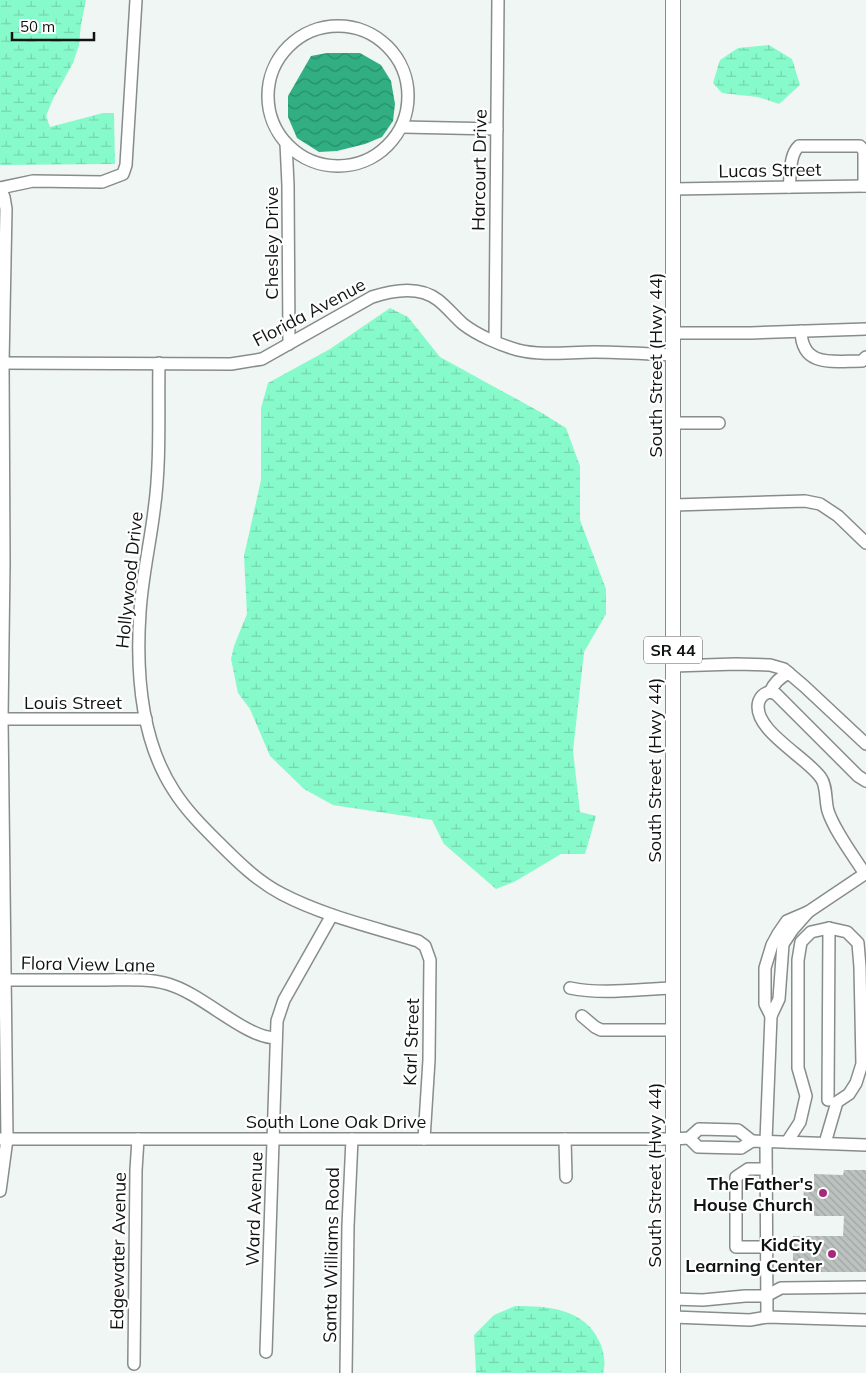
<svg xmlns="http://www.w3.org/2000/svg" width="866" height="1373" font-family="Mulish,sans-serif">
<defs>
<pattern id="wetland-marsh" width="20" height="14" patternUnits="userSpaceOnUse" patternTransform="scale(1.25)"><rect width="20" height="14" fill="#87facb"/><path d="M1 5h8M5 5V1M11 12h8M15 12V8" fill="none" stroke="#74d5ad"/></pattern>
<pattern id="water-waves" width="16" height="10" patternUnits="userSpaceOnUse" patternTransform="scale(1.25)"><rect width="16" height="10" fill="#31af83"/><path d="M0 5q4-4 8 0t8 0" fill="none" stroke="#288d6a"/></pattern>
<pattern id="building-back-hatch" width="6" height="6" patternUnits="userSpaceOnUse" patternTransform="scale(1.25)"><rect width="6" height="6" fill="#bcc2bf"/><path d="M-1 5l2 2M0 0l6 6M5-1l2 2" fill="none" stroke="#a1a6a3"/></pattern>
</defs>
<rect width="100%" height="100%" fill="#f0f6f3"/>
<!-- wetland -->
<g fill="url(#wetland-marsh)">
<path d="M0,0H86L81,24L79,45L73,63L53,99L46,116L50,127L103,113H114L115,164L0,165Z"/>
<path d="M769,45L792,59L800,85L779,104L758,97L722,93L713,83L720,60L738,48Z"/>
<path d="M390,308L408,317L440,357L542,413L566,428L580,466V520L606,589V614L584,652L573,751L580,812L596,816L585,854H561L514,882L496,889L444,844L432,820L333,805L304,789L270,756L250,709L238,693L231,659L234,646L247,614L244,556L261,480V408L268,383L330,349Z"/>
<path d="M515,1306C548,1306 585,1308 600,1343C604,1352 606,1363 603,1373H476L474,1335L494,1315Z"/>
</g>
<!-- water -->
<path fill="url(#water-waves)" d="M327,53H360L381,65L391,81L395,104L393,121L382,137L365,144L337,151L319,152L297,138L288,117V96L311,56Z"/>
<!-- building -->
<path fill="url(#building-back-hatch)" d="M844,1170H866V1272H793V1236H843L844,1216H814V1204L803,1203L804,1188L814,1187V1174L843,1175Z"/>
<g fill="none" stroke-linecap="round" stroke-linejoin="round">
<!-- minor casing -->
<g stroke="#878d8a" stroke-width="14">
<g id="minor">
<circle cx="338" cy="96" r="70"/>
<path d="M402,127L497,129"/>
<path d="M286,143L288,185L289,344"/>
<path d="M789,187C791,174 789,155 799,146H860L864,151V186"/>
<path d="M0,188L4,197L6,209L3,363L4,563L2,719L7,1139L0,1191"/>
<path d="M0,188L33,181L102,182L123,174L126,165L136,0"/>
<path d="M673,189L866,186"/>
<path d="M801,331C802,368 833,361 862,361L866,357"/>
<path d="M674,333H751L866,329"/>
<path d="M495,340L498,0"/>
<path d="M3,363L231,364L262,359L372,297C393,290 419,285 438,300C447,307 454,316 463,324C477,335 500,345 518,350C542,356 569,352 594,352C620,352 647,354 674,355"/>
<path d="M159,363C158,412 161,462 154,511C150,544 142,578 140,612C136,671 140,739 174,791C186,810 202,826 218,842C238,862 257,881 282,894C324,916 373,927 418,941L425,946L430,960L429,1060L424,1139"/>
<path d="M674,423H719"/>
<path d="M674,505L805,501L820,504L838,516L866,543"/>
<path d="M673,666L736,664L770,665L784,669L804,686L866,744"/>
<path d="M770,692C774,683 780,677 789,673"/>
<path d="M0,719H146"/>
<path d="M865,874C853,855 835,832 828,811C825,801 827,786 821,778C807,757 750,729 759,701C761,696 764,693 770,692L776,694L858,776L866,781"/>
<path d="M4,980C37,980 71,980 104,980C125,980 148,978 168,984C203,994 245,1038 276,1038"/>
<path d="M570,988C604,995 639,989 673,988"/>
<path d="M582,1016L595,1027L601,1030H673"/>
<path d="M771,1016L765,1004V968L772,945L778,934L787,921L808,912L866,873"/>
<path d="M828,1100L829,928"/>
<path d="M689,1138L698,1147L741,1148L752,1141L866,1145"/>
<path d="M0,1139H673L689,1138L699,1129L738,1130L752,1141"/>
<path d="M565,1139L566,1177"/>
<path d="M787,1142L800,1122L806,1096L798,1068V960L801,942L811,932L829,928L847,932L858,943L860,967L862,1064L856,1083L849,1094L837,1102L825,1143"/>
<path d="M766,1247H736V1177L748,1169H766"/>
<path d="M673,1299L703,1300L745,1296H766L781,1288L866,1287"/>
<path d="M673,1317L750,1320L767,1317L866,1320"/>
<path d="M767,1317L766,1141L771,1016L779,999L783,944L793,929L808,912"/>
<path d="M266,1352L277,1021L284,1000L332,915"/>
<path d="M134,1364L136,1170L138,1139"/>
<path d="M346,1373L348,1226L352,1139"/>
</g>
</g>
<!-- major casing -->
<g stroke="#878d8a" stroke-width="16">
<path id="major" d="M673,1373V0"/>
</g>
<!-- minor -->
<use href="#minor" stroke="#fff" stroke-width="11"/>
<!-- major -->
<use href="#major" stroke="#fff" stroke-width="14"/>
</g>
<!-- markers -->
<g fill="#a6297c" stroke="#fff" stroke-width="2">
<circle cx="823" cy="1193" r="5"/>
<circle cx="832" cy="1254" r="5"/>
</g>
<g text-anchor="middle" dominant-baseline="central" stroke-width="4.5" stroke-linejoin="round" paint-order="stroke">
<!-- shield labels -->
<rect fill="#fff" stroke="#585a59" stroke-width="1" x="644" y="636.5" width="58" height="27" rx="4"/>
<g font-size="16" font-weight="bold" fill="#101312">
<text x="673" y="650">SR 44</text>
</g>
<!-- street labels -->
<g font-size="18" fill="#101312" stroke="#fff">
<text transform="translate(479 170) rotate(-89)">Harcourt Drive</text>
<text transform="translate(770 170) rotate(-1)">Lucas Street</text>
<text transform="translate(271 243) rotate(-90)">Chesley Drive</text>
<text transform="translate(309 312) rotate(-28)">Florida Avenue</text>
<text transform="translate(655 365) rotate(-90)">South Street (Hwy 44)</text>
<text transform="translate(129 580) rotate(-84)">Hollywood Drive</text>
<text x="73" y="702">Louis Street</text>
<text transform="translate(654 770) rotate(-90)">South Street (Hwy 44)</text>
<text transform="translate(88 964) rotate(1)">Flora View Lane</text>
<text transform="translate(411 1042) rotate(-88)">Karl Street</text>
<text x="336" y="1121">South Lone Oak Drive</text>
<text transform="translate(654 1175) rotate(-90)">South Street (Hwy 44)</text>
<text transform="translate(254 1209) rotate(-88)">Ward Avenue</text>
<text transform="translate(118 1251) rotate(-89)">Edgewater Avenue</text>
<text transform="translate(331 1255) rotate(-89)">Santa Williams Road</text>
</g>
<!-- poi labels -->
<g font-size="18" font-weight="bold" fill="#101312" stroke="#fff" text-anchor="end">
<text x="813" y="1183">The Father's<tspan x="813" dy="21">House Church</tspan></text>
<text x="822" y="1244">KidCity<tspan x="822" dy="21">Learning Center</tspan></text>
</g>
</g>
<!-- scale -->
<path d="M12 32v8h82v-8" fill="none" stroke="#101312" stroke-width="2.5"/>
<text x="20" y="32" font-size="15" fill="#101312" stroke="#ffffff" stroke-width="4" paint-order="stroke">50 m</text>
</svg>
